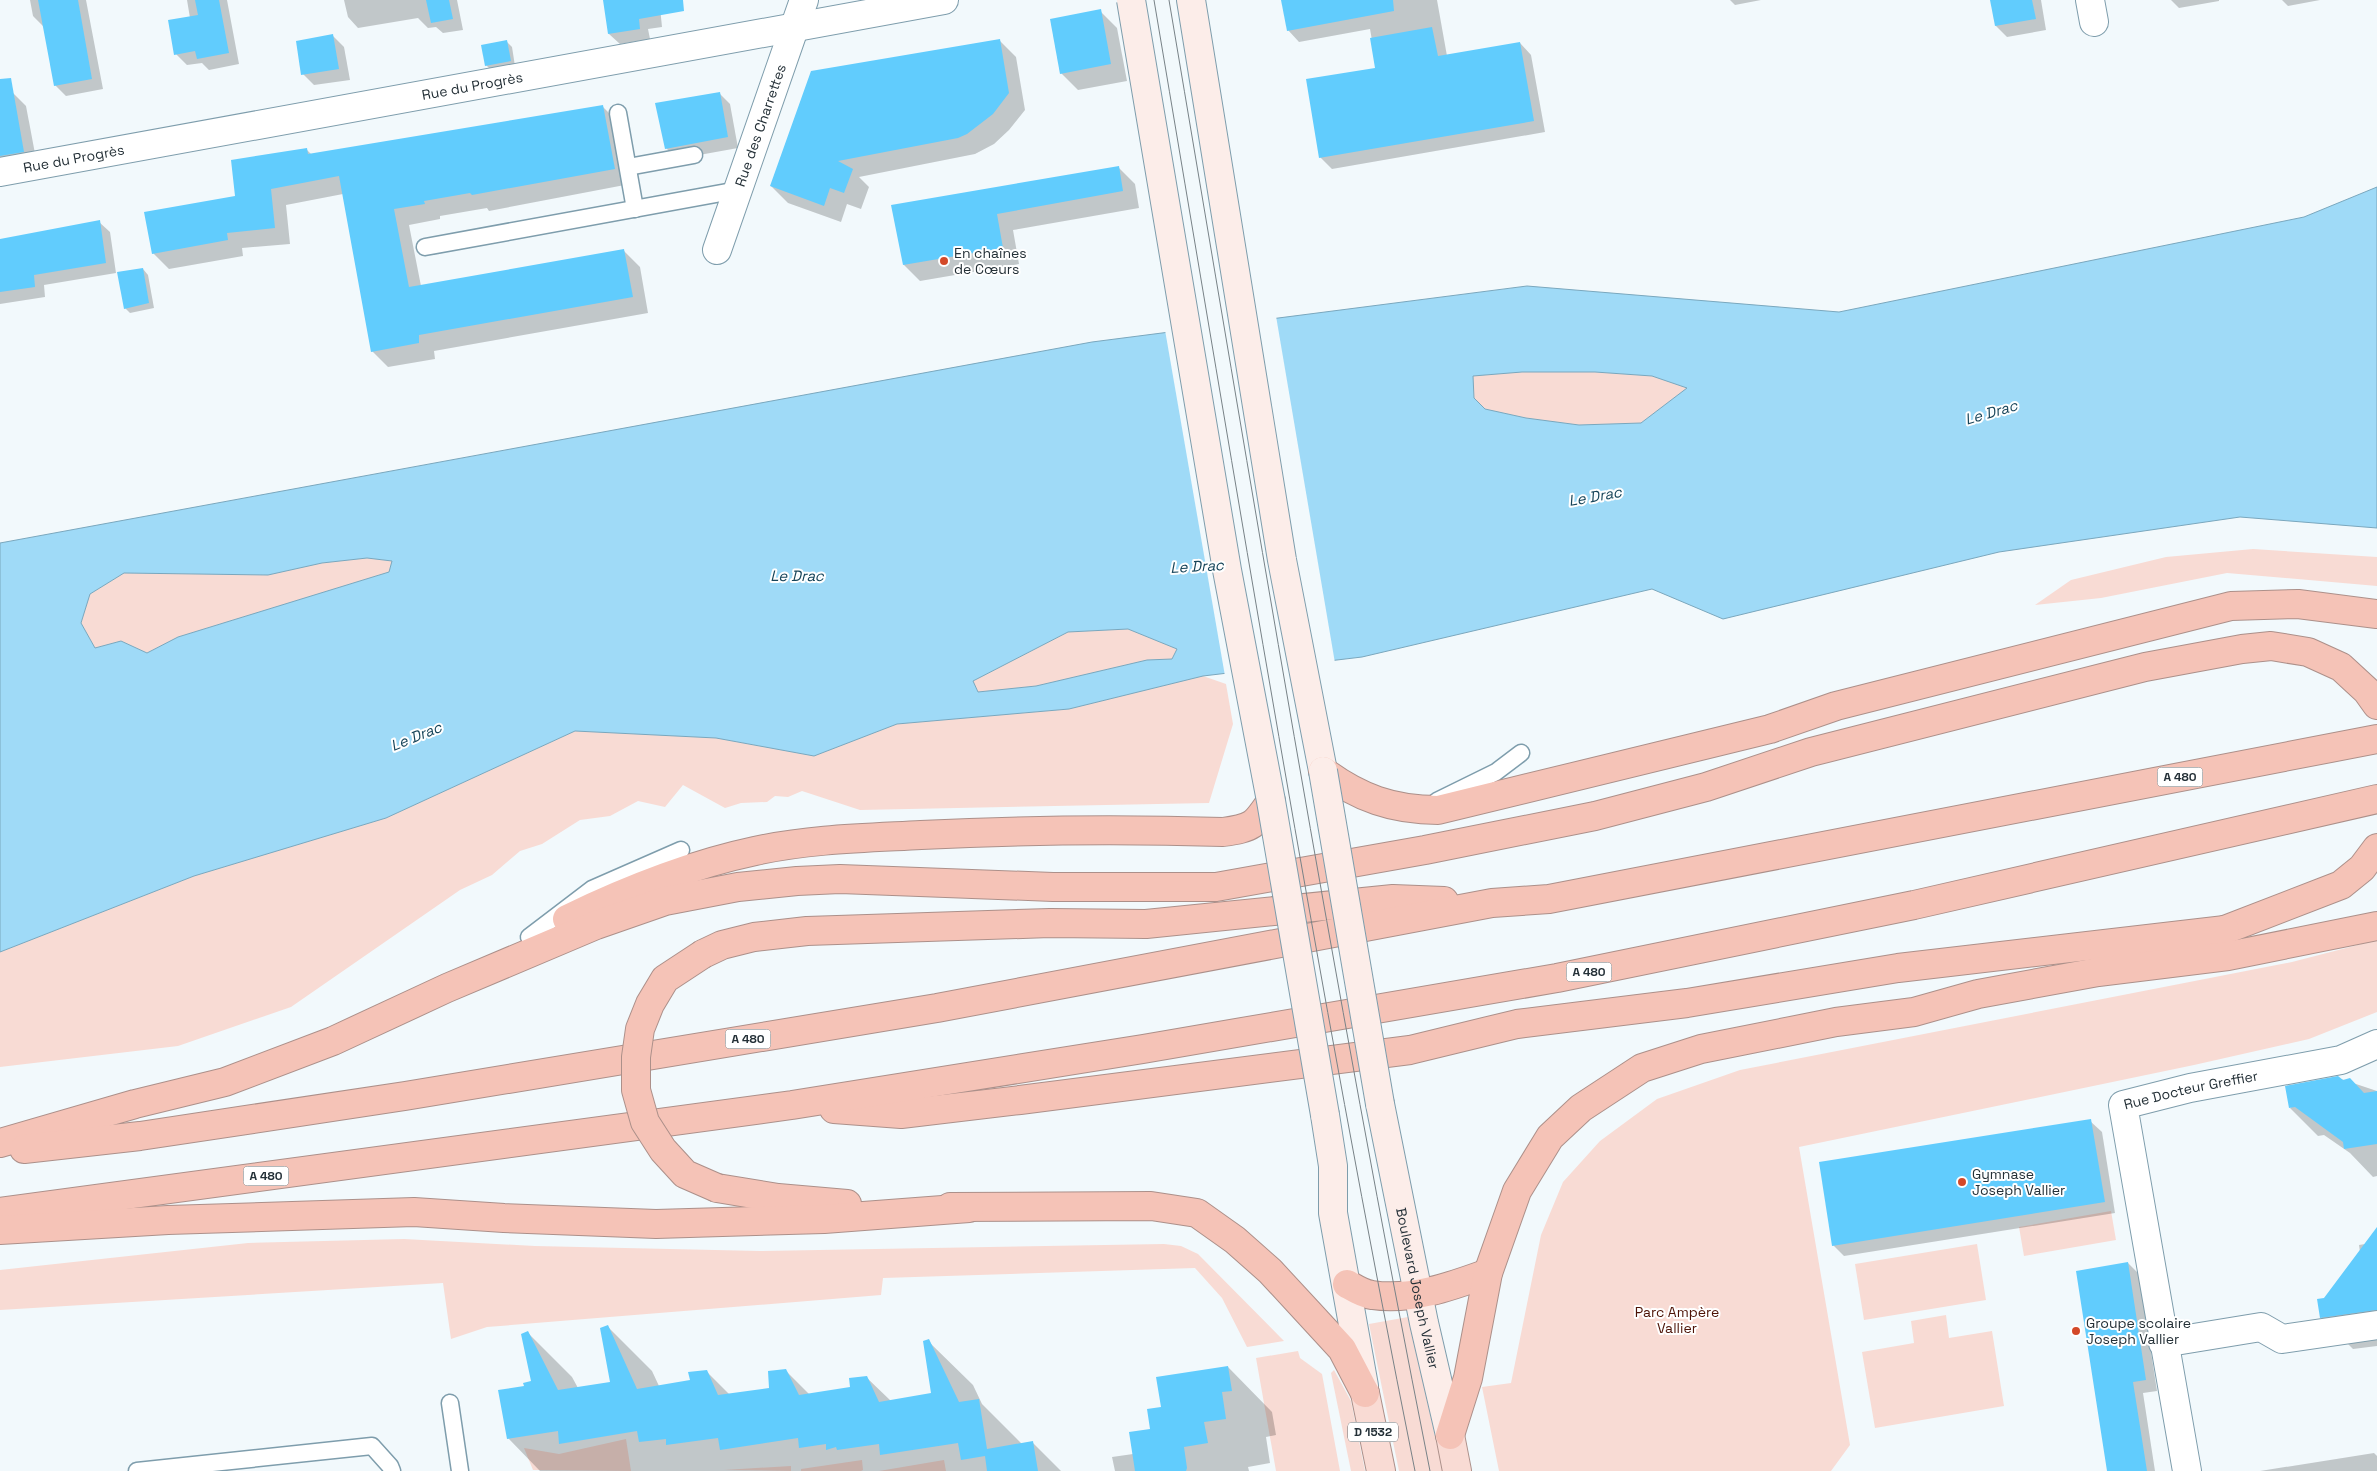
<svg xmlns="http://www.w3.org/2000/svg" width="2377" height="1471" font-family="'Space Grotesk',sans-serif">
<rect width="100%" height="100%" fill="#f2f9fc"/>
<!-- green -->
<g fill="#f8dbd4">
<path d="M1522,372H1595L1652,376L1688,388L1641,423L1579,425L1526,418L1484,409L1474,398L1472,376Z"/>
<path d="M2253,549L2377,557V586L2227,573L2101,598L2035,605L2071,580L2166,557Z"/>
<path d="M367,558L393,561L389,572L178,637L147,653L121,641L95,648L81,623L90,594L124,573L268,575L322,563Z"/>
<path d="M1128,629L1177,649L1172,659L1147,660L1036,686L978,692L973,681L1068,632Z"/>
<path d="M1203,676L1226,684L1233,724L1209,803L860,810L802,791L788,797L775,796L767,802L741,803L725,808L683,785L665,807L638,801L610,816L580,820L542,844L520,851L492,875L460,890L291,1007L178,1046L0,1067V952L194,876L386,818L575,731L716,738L814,756L897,724L1069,709Z"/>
<path d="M2377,940V1012L2309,1039L2194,1065L1799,1147L1850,1445L1831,1471H1499L1482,1387L1511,1383L1541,1235L1563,1182L1600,1141L1657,1099L1740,1070L2292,962Z"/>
<path d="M2111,1211L2116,1240L2024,1256L2019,1227Z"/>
<path d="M404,1239L535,1246L760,1251L1164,1244L1181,1246L1198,1254L1284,1341L1247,1347L1222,1298L1195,1268L883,1278L881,1295L487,1327L451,1339L443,1283L0,1310V1270L248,1243Z"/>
<path d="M1977,1244L1986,1300L1864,1320L1855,1264Z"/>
<path d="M1946,1315L1949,1338L1992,1331L2004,1406L1875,1428L1862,1352L1914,1343L1911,1321Z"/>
<path d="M1408,1317L1443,1471H1399L1369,1324Z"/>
<path d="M1298,1351L1300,1358L1322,1374L1340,1471H1276L1256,1358Z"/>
<path d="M1334,1370L1351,1401L1365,1471H1351L1331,1373Z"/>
<path d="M626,1439L631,1471L533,1470L524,1448L559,1454Z"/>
<path d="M862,1460L863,1470L861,1471H801V1469Z"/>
<path d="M944,1460L946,1471H879Z"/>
<path d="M791,1466V1471L724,1470Z"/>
</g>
<!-- water -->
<path fill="#9fdaf7" stroke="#7aa7bd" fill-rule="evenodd" d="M2377,187V528L2240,517L1999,552L1723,619L1652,589L1362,657L1203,676L1069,709L897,724L814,756L716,738L575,731L386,818L194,876L0,952V543L1092,342L1527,286L1839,312L2304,217ZM1522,372H1595L1652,376L1687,388L1641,423L1579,425L1526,418L1485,409L1474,398L1473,376ZM367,558L392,561L389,572L178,637L147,653L121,641L95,648L81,623L90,594L124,573L268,575L322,563ZM1128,629L1177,649L1172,659L1147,660L1036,686L978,692L973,681L1068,632Z"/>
<!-- pier -->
<path fill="#f2f9fc" d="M1276,316L1335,663L1225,676L1165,330Z"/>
<!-- shadow -->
<g fill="#0003">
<path d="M30,0H86L103,89L66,96L55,85L44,27L33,16Z"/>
<path d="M187,0H227L239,64L209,70L202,63L187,65L176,54L190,18Z"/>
<path d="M344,0H457L463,30L443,33L436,27L428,28L418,18L358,28L348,17Z"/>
<path d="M604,0H652L660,7L662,27L648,29L650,39L620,44L609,34Z"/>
<path d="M1282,0H1437L1447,56L1520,43L1531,55L1545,132L1332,169L1320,157L1377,69L1370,29L1299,42L1288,30Z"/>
<path d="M1730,0H1761L1735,5Z"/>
<path d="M1991,0H2041L2046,30L2007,37L1996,26Z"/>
<path d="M2171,0H2219V1L2179,8Z"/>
<path d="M2282,0H2320L2288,6Z"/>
<path d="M1100,11L1117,28L1127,81L1078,90L1061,73Z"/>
<path d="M333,36L344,47L350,80L314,85L303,74Z"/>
<path d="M999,40L1016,57L1025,110L1009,130L994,144L975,154L859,177L869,187L861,209L847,204L841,222L788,203L771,186Z"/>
<path d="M507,42L512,47L515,66L491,70L486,65Z"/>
<path d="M13,93L26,106L37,164L0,171V95Z"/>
<path d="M719,93L730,104L738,148L677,159L666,148Z"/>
<path d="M602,106L618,122L630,184L489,211L487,208L440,216V219L409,225L421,286L624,251L640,267L648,313L434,351L435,359L388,367L372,351L343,194L286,205L290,244L242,248L243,256L169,269L153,253L306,149L312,155Z"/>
<path d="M1118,167L1135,184L1139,208L1013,230L1019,264L920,281L904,265L893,206Z"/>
<path d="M99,222L110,232L116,273L44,285L45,297L0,304V244Z"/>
<path d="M143,269L148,275L154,308L130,313L125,308Z"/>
<path d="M2338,1078L2377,1091V1176L2373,1177L2350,1153L2324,1135L2318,1136L2290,1108Z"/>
<path d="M2090,1121L2102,1132L2115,1213L1844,1256L1833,1245Z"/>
<path d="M2377,1242V1346L2353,1349L2321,1317L2325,1299L2360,1252L2359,1245Z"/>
<path d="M2128,1263L2139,1274L2157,1391L2143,1393L2155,1471H2108Z"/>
<path d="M608,1327L652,1371L659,1386L691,1381L706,1371L730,1395L771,1389L785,1370L810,1395L852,1388L866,1377L891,1401L933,1394L928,1341L973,1385L982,1404L1022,1444L1033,1443L1061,1471H540L508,1438L526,1387L533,1382L528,1333L572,1377L578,1388L612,1383Z"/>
<path d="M1228,1367L1272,1412L1276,1435L1266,1437L1270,1463L1248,1467L1249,1471H1115L1112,1457L1133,1454L1151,1430L1162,1408Z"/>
<path d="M2374,1453L2377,1456V1471H2260Z"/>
</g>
<!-- building -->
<g fill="#61ccfd">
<path d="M38,0H78L92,79L54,86Z"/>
<path d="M195,0H219L229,53L197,59L195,51L174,55L168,20L198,15Z"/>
<path d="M426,0H449L453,19L431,23Z"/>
<path d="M603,0H683L684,11L639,19L640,29L608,34Z"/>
<path d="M1281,0H1393L1394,11L1287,31Z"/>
<path d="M1990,0H2032L2036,19L1995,26Z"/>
<path d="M1101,9L1111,64L1060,74L1050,19Z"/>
<path d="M1432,27L1438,56L1520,42L1534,121L1319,158L1306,79L1375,68L1370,38Z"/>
<path d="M333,34L339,69L301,75L296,41Z"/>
<path d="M1000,39L1009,93L993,114L967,134L958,138L838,161L853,169L844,193L830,188L824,206L770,186L811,71Z"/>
<path d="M507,40L511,61L485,66L481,45Z"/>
<path d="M11,78L24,152L0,156V79Z"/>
<path d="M720,92L728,137L665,149L655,103Z"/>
<path d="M603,105L615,169L472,195L470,193L424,201L425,204L394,209L409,287L624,249L633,297L419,335V343L371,352L339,176L271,189L275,228L227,233L228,240L152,254L144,212L235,196L231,160L307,148L308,154Z"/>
<path d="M1119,166L1123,191L997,214L1003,248L903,265L891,205Z"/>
<path d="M100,220L106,263L34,275L35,287L0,292V239Z"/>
<path d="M143,268L149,303L124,309L117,272Z"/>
<path d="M2338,1076L2343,1080L2350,1078L2364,1093L2377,1091V1144L2344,1149L2343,1142L2295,1107L2289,1108L2285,1086Z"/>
<path d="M2091,1119L2105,1202L1832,1246L1819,1162Z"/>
<path d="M2377,1227V1310L2320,1318L2317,1299L2324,1298Z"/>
<path d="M2128,1262L2146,1380L2133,1382L2147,1471H2107L2076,1271Z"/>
<path d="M608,1325L637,1389L690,1380L688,1372L707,1370L718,1395L769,1388L768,1371L786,1369L799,1395L850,1387L849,1378L867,1376L879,1402L931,1393L923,1341L929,1339L959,1402L979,1399L987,1449L1033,1441L1038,1471H987L985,1456L961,1460L958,1443L880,1455L879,1444L837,1450L836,1447L826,1450V1444L799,1448L798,1438L720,1450L718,1438L666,1445V1439L639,1442L637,1431L559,1444L558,1431L507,1439L498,1390L524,1386L523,1383L531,1381L521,1334L528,1331L558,1390L610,1382L600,1328Z"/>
<path d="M1228,1366L1232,1391L1222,1392L1226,1419L1204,1422L1208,1443L1184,1447L1187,1468L1186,1471H1135L1129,1432L1150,1429L1147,1409L1161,1407L1156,1377Z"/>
</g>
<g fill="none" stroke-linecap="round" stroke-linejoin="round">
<!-- service casing -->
<g stroke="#7e9dac" stroke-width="19">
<g id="service">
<path d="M618,113L635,209"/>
<path d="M628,167L694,155"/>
<path d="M425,247L738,190"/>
<path d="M1437,801L1496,772L1521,753"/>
<path d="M529,937L592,889L681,850"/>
<path d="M450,1403L460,1471"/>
<path d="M137,1471L372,1446L390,1466L392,1471"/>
</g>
</g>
<!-- minor casing -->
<g stroke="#7e9dac" stroke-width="30">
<g id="minor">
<path d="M2090,0L2094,22"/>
<path id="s1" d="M0,172L944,0"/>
<path id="s2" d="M717,250L804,0"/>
<path d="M2163,1343L2261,1327L2282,1339L2377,1325"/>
<path id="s3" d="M2187,1471L2123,1105L2190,1088L2341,1060L2377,1044"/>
</g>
</g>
<!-- secondary casing -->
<g stroke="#7e9dac" stroke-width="30">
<g id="secondary">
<path d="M1191,0L1282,560L1323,771"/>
<path id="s4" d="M1380,1104L1424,1323L1450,1435"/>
<path d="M1325,1115L1333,1166V1213L1364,1386"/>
</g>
</g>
<!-- primary casing -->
<g stroke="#ac908a" stroke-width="30">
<g id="primary">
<path d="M1365,1393L1381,1471"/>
<path d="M1450,1435L1457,1471"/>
</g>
</g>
<!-- motorway casing -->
<g stroke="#ac908a" stroke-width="30">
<g id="motorway">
<path d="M1323,771C1359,798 1393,810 1438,810L1770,729L1836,706L2231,606L2298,604L2377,614"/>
<path d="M567,919C627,890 689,865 755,851C809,839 865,838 921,835C1021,830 1122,829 1223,832C1253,828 1255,825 1271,801"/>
<path d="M2209,936L2341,885L2362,868L2377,848"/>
<path d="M703,954L722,945L754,937L807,931L1050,923L1146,924L1393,899L1444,901"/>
<path d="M834,1109L901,1114L1020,1100L1410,1050L1517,1024L1687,1003L1898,968L2225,930"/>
<path d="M0,1143L135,1104L225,1082L333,1041L447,988L596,925L665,901L738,887L797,881L840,879L1053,887H1216L1425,850L1595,816L1706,787L1811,752L2145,667L2242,649L2271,646L2308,652L2341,667L2367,691L2377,705"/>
<path d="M24,1149L140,1136L405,1096L937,1008L1492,903L1549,899L2377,739"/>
<path d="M717,1188L778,1198L847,1204"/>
<path d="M950,1207L1151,1206L1197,1213L1235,1240L1270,1271L1307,1311L1342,1349L1365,1393"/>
<path d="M0,1212L792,1105L1143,1049L1557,978L1914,905L2377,799"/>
<path d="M0,1230L168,1220L414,1212L504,1218L656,1224L824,1219L969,1208"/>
<path d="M1347,1284C1354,1288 1363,1294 1372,1295C1412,1301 1452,1286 1488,1273"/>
<path d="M1450,1435L1468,1378L1488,1273L1517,1191L1550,1137L1581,1108L1642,1068L1701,1049L1836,1022L1914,1012L1978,994L2098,972L2228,956L2377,926"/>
</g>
</g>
<!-- service -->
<use href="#service" stroke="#fff" stroke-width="16"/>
<!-- minor -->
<use href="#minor" stroke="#fff" stroke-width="28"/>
<!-- secondary -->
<use href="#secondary" stroke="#fcede9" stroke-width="28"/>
<!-- primary -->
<use href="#primary" stroke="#f9dbd4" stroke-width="28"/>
<!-- motorway -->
<use href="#motorway" stroke="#f5c3b7" stroke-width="28"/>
<!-- tram -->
<g stroke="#788287" stroke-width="1">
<path d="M1154,0C1237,491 1317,983 1415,1471"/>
<path d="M1169,0C1252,491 1333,983 1430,1471"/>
</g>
<!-- secondary-bridge casing -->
<g stroke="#7e9dac" stroke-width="30" stroke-linecap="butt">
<g id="secondary-bridge">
<path d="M1131,0L1227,570L1271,801L1325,1115"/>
<path d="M1323,771L1380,1104"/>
</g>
</g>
<!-- motorway-bridge casing -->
<g stroke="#ac908a" stroke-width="30" stroke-linecap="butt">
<path id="motorway-bridge" d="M703,954L665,979L650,1004L640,1029L636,1057V1090L645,1122L663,1150L685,1174L717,1188"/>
</g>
<!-- secondary-bridge -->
<use href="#secondary-bridge" stroke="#fcede9" stroke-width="28"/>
<!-- motorway-bridge -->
<use href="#motorway-bridge" stroke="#f5c3b7" stroke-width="28"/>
</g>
<!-- markers -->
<g fill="#d34929" stroke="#fff" stroke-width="2">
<circle cx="944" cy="261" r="5"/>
<circle cx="1962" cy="1182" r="5"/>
<circle cx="2076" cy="1331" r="5"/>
</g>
<g text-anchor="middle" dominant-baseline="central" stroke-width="4" stroke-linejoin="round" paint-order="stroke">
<!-- shield labels -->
<g fill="#fff" stroke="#666e73" stroke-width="1">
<rect x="2157.5" y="767.5" width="45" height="19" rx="4"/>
<rect x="1566.5" y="962.5" width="45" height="19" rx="4"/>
<rect x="725.5" y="1029.5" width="45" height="19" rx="4"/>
<rect x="243.5" y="1166.5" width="45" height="19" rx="4"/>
<rect x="1348" y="1422.5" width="50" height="19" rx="4"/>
</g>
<g font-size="12" font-weight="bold" fill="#243037">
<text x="2180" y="777">A 480</text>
<text x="1589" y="972">A 480</text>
<text x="748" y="1039">A 480</text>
<text x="266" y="1176">A 480</text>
<text x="1373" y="1432">D 1532</text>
</g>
<!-- street labels -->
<g font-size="14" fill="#243037" stroke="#fff">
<text stroke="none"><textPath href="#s1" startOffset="480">Rue du Progrès</textPath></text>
<text stroke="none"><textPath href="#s2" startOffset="132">Rue des Charrettes</textPath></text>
<text stroke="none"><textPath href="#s1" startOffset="75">Rue du Progrès</textPath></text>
<text stroke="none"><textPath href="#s3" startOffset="441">Rue Docteur Greffier</textPath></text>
<text stroke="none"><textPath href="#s4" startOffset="188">Boulevard Joseph Vallier</textPath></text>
</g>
<!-- poi labels -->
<g font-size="14" fill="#243037" stroke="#fff" text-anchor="start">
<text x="954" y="253">En chaînes<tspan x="954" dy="16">de Cœurs</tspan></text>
<text x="1972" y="1174">Gymnase<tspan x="1972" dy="16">Joseph Vallier</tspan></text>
<text x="2086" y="1323">Groupe scolaire<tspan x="2086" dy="16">Joseph Vallier</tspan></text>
</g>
<!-- park labels -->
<g font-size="14" fill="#4d1306" stroke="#fff">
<text x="1677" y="1312">Parc Ampère<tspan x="1677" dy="16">Vallier</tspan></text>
</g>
<!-- water labels -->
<g font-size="15" font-style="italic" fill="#17455a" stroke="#fff">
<text transform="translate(1991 412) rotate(-16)">Le Drac</text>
<text transform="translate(1595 496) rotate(-10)">Le Drac</text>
<text transform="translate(1197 566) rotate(-3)">Le Drac</text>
<text x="797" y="575">Le Drac</text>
<text transform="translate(416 736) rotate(-22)">Le Drac</text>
</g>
</g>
</svg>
